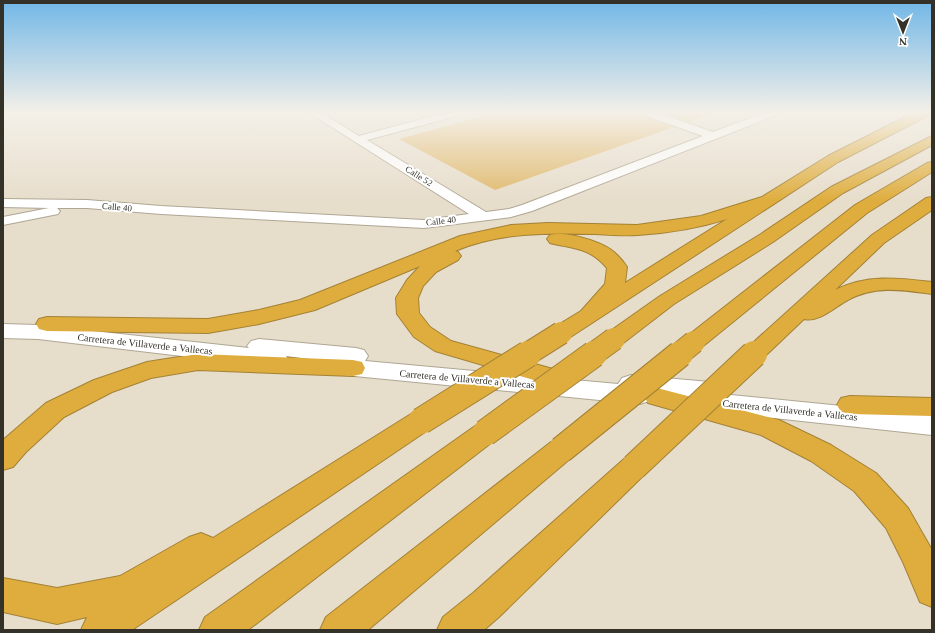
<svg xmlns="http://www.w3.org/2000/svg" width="935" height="633" font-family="'Times New Roman',serif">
<rect width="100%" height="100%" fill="#e7ddcb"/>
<!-- building -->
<g fill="#e0b96c">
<path d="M498,112H639L640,115L674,127L495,190L399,139Z"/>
<path d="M660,112H711V114L689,122Z"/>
</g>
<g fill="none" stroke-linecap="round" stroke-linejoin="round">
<!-- minor casing -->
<g stroke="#afa694" stroke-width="2">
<path id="minor" d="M308,112H320L359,136L448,112H465L464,114L367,140L486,212L509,209L522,205L703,136L641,114L640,112H655L713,132L766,112H780L779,114L532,211L511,217L424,228L161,214L87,208H57L60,211L58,214L3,225V217L49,208L3,207V199L87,200L161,206L424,220L469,214Z"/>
</g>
<!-- secondary casing -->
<g stroke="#afa694" stroke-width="2">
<path id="secondary" d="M3,324L38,325L249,348L247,346L251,341L259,339L356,348L364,350L368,356L365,361L618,384L622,378L631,375L710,382L719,385L723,391L721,394L932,415V435L691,409L682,407L678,400L680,397L653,395L649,401L640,404L334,374L325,372L322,366L325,361L286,356L288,359L284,365L276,367L38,339L3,338Z"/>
</g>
<!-- motorway casing -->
<g stroke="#a38236" stroke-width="2">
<g id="motorway">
<path d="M915,112H931L929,115L838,162L569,338L561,340L553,338L550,333L553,328L581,311L605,284L607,268C589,247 574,249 550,243L547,239L550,235C565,231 596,240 610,249C616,253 623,261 627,267L625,283L727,219C699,228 668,233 638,235C624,236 609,235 595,234C546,233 501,232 455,251L458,252L461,256L458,260L436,272L423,286L418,298L419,313L430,327L451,341L553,369L556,375L553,381L544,383L435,351L414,337L397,314L396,298L407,280L420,266L315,310L259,324L208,333L47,331L39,329L36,324L39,319L47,317L208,319L259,310L300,300L460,236L511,225L548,223L637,225L701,216L762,197L828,156Z"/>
<path d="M932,136V145L843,193L773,242L674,304L622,344L614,346L606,344L602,339L606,334L660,296L761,234L831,187Z"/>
<path d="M932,162V172L867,213L702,347L694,349L686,347L682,342L686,337L855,205L927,163Z"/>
<path d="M932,197V210L884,243L835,290C867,274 898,278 932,282V294C903,290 875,285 848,300C836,306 819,323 804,319L762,359L754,362L746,359L742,354L746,349L872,235L926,198Z"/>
<path d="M198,354L353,360L362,362L365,368L362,374L353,376L198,370L151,378L112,392L64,417L26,452L13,467L3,470V440L46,403L94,380L147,362Z"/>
<path d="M657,388L779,420L831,445L876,473L908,508L932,550V607L920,602L903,562L886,528L854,491L811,461L761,435L648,403L644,397L648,391Z"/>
<path d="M850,396L932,398V416L850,414L841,412L837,405L841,398Z"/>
<path d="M421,411L431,414L435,421L431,428L132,630H81L87,617L57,624L3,612V578L57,588L120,576L189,537L201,533L213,538L411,414Z"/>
<path d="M485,423L495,426L499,433L495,440L248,630H199L205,617L475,426Z"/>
<path d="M561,439L571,442L575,450L571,458L368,630H320L326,617L551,442Z"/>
<path d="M634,455L644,459L649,467L644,475L499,617L484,630H437L443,617L473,593L624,459Z"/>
</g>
</g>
<!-- minor -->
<use href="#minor" fill="#fff" fill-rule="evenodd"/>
<!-- secondary -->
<use href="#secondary" fill="#fff" fill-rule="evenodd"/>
<!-- motorway -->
<use href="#motorway" fill="#dfad3d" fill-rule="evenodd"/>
<!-- motorway-bridge-far1 casing -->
<g stroke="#a38236" stroke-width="24" stroke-linecap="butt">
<g id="motorway-bridge-far1">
<path d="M526,355L561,333"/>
<path d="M592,355L614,339"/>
<path d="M678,355L694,342"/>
</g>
</g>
<!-- motorway-bridge casing -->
<g stroke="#a38236" stroke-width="28" stroke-linecap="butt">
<g id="motorway-bridge">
<path d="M421,421L528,354"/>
<path d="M485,433L594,354"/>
<path d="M561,450L680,354"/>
<path d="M634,467L754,354"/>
</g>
</g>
<!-- motorway-bridge-far1 -->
<use href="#motorway-bridge-far1" stroke="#dfad3d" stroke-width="22"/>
<!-- motorway-bridge -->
<use href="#motorway-bridge" stroke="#dfad3d" stroke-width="26"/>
</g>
<!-- sky -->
<linearGradient id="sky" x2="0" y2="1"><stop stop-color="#71b7e7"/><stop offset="0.56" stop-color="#f4f0e8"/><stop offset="1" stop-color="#f4f0e8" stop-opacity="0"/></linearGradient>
<rect width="935" height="201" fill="url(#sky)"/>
<g text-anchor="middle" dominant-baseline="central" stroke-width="4" stroke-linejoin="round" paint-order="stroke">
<!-- far-street labels -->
<g font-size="9" fill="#343129" stroke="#fff">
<text transform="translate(419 176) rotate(32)">Calle 52</text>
<text transform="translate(117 207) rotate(5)">Calle 40</text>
<text transform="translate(441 221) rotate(-6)">Calle 40</text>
</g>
<!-- street labels -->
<g font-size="10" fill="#343129" stroke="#fff">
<text transform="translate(145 344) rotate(6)">Carretera de Villaverde a Vallecas</text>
<text transform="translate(467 379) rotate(5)">Carretera de Villaverde a Vallecas</text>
<text transform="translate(790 410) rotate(6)">Carretera de Villaverde a Vallecas</text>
</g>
</g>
<!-- border -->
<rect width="935" height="633" fill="none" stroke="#343129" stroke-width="8"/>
<!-- north arrow -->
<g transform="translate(903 32) rotate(180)" stroke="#ffffff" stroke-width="3" paint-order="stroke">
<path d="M0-3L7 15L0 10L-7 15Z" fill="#343129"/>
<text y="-6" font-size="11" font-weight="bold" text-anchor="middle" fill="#343129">N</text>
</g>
</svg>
